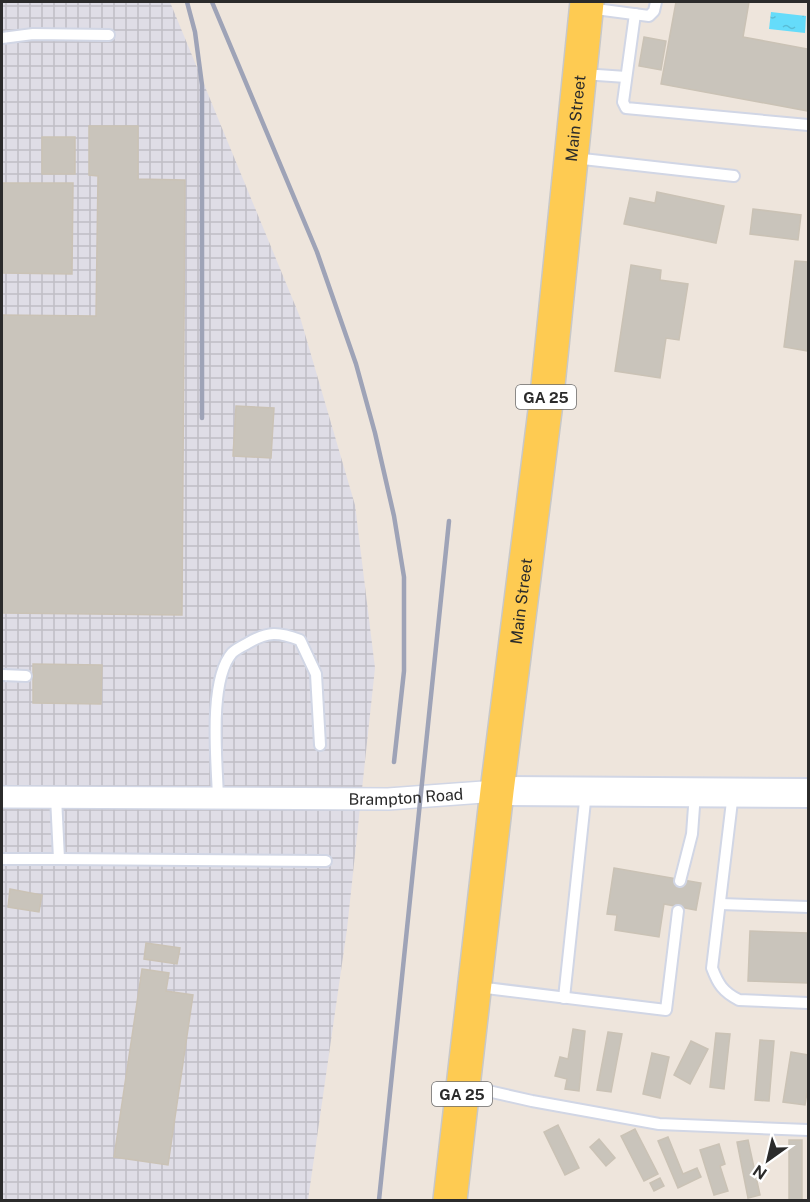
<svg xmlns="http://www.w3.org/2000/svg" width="810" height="1202" font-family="'Public Sans',sans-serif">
<defs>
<pattern id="industrial-grid" width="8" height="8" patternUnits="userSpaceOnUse" patternTransform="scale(1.5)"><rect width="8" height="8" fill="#dfdde6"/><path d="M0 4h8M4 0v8" fill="none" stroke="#c0bec5"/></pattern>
<pattern id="water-ripples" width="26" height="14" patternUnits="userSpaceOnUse" patternTransform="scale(1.5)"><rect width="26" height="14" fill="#65dcfa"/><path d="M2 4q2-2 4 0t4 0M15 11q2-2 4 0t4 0" fill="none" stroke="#58bdd6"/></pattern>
</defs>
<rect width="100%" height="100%" fill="#eee5dc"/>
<!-- industrial -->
<path fill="url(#industrial-grid)" d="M2,2H170L300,317L355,505L375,668L347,929L308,1200H2Z"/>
<!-- water -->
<path fill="url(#water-ripples)" d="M771,12L806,16L805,33L769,29Z"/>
<!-- building -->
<g fill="#c9c4bb" stroke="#cac2b5" stroke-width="1.5">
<path d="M676,2H749L743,37L808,49V111L661,84Z"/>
<path d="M644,37L666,41L661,70L639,66Z"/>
<path d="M89,126H138V179L185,180L182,615L2,613V315L96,316L98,176L89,175Z"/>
<rect x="42" y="137" width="33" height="37"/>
<path d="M2,183H73L72,274L2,273Z"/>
<path d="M657,192L724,206L716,243L624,224L630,198L655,203Z"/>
<path d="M753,209L801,215L798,240L750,234Z"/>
<path d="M795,261L808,262V351L784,347Z"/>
<path d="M631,265L661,270L660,280L688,284L679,340L666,338L660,378L615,371Z"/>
<path d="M236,406L274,408L271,458L233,456Z"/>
<path d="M33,664L102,665L101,704L33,703Z"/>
<path d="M614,868L701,883L696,910L664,904L659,937L615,930L617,915L607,914Z"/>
<path d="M10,889L42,895L39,912L8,907Z"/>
<path d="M750,931L808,933V983L748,981Z"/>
<path d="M146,943L180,948L177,964L144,959Z"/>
<path d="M142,969L169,973L166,991L193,995L168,1165L114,1157Z"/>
<path d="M573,1029L585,1031L579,1091L565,1089L567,1079L555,1076L560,1057L568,1059Z"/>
<path d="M608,1032L622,1034L611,1092L597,1090Z"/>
<path d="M716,1033L730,1034L724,1089L710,1087Z"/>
<path d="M760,1040L774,1041L769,1101L755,1100Z"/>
<path d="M691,1041L708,1049L690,1084L674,1075Z"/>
<path d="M791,1052L808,1055V1086L805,1105L783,1102Z"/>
<path d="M652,1053L669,1057L660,1098L643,1094Z"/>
<path d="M558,1125L579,1168L565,1175L544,1132Z"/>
<path d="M635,1129L658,1174L644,1181L621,1136Z"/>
<path d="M668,1137L683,1174L697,1168L701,1177L678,1188L658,1141Z"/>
<path d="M599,1139L615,1158L606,1166L590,1147Z"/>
<path d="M748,1140L760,1195L748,1198L737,1142Z"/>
<rect x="789" y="1140" width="13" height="60"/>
<path d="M719,1144L725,1164L720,1166L728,1191L714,1195L700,1150Z"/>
<path d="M660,1178L664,1186L654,1191L650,1183Z"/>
</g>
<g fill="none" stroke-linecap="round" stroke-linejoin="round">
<!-- service casing -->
<g stroke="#d1d6e5" stroke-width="14">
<g id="service">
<path d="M588,8L649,16L654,11L656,2"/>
<path d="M635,14L623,102L626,108L808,125"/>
<path d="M2,38L33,34L109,35"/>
<path d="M583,74L626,77"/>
<path d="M574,158L734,176"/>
<path d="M2,675L26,676"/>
<path d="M733,793L712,968C718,984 723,992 739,1000L808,1003"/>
<path d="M218,798C217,762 208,681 232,653C236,649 243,646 248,643C268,631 279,632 300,640L316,674L320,745"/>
<path d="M2,859H59L56,797"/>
<path d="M59,859L326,861"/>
<path d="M680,881L692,834L695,793"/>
<path d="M720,904L808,907"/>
<path d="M478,987L666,1010L678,911"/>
<path d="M564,998L586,792"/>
<path d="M466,1086L532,1101L659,1124L808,1130"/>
</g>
</g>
<!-- minor casing -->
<g stroke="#d1d6e5" stroke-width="24">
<g id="minor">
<path id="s1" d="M2,797L388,799L497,791"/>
</g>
</g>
<!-- secondary casing -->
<g stroke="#d1d6e5" stroke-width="32">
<path id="secondary" d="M497,791L808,793"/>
</g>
<!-- primary casing -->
<g stroke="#c8c8c8" stroke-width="36">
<g id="primary">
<path id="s2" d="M450,1200L497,791L547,395L587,2"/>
</g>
</g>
<!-- service -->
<use href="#service" stroke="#fff" stroke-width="10"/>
<!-- minor -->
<use href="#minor" stroke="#fff" stroke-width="21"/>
<!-- secondary -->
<use href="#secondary" stroke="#fff" stroke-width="28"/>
<!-- primary -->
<use href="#primary" stroke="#fecb52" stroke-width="33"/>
<!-- rail -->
<g stroke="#9ea3b7" stroke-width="4.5">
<path d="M187,2L195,32L202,85V418"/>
<path d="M212,2L317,252L356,364L375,433L394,516L404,577V671L394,762"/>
<path d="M379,1200L449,521"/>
</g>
</g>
<g text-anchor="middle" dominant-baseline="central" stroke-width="6" stroke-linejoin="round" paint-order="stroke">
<!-- shield labels -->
<g fill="#fff" stroke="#6b6b6b" stroke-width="1.5">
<rect x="516" y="385" width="60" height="24" rx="4.5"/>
<rect x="432" y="1082" width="60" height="24" rx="4.5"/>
</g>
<g font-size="15" font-weight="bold" fill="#2b2b2b">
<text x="546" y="397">GA 25</text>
<text x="462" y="1094">GA 25</text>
</g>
<!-- street labels -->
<g font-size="16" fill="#2b2b2b" stroke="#fff">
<text stroke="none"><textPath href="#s2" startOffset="1089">Main Street</textPath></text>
<text stroke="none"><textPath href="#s2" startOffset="603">Main Street</textPath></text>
<text stroke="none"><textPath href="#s1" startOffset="404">Brampton Road</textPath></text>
</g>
</g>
<!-- border -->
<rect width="810" height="1202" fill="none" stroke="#2b2b2b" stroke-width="6"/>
<!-- north arrow -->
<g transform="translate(768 1160) rotate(214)" stroke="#ffffff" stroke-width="4.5" paint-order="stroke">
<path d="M0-4.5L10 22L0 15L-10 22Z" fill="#2b2b2b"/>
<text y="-9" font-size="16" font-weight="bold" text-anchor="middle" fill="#2b2b2b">N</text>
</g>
</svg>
